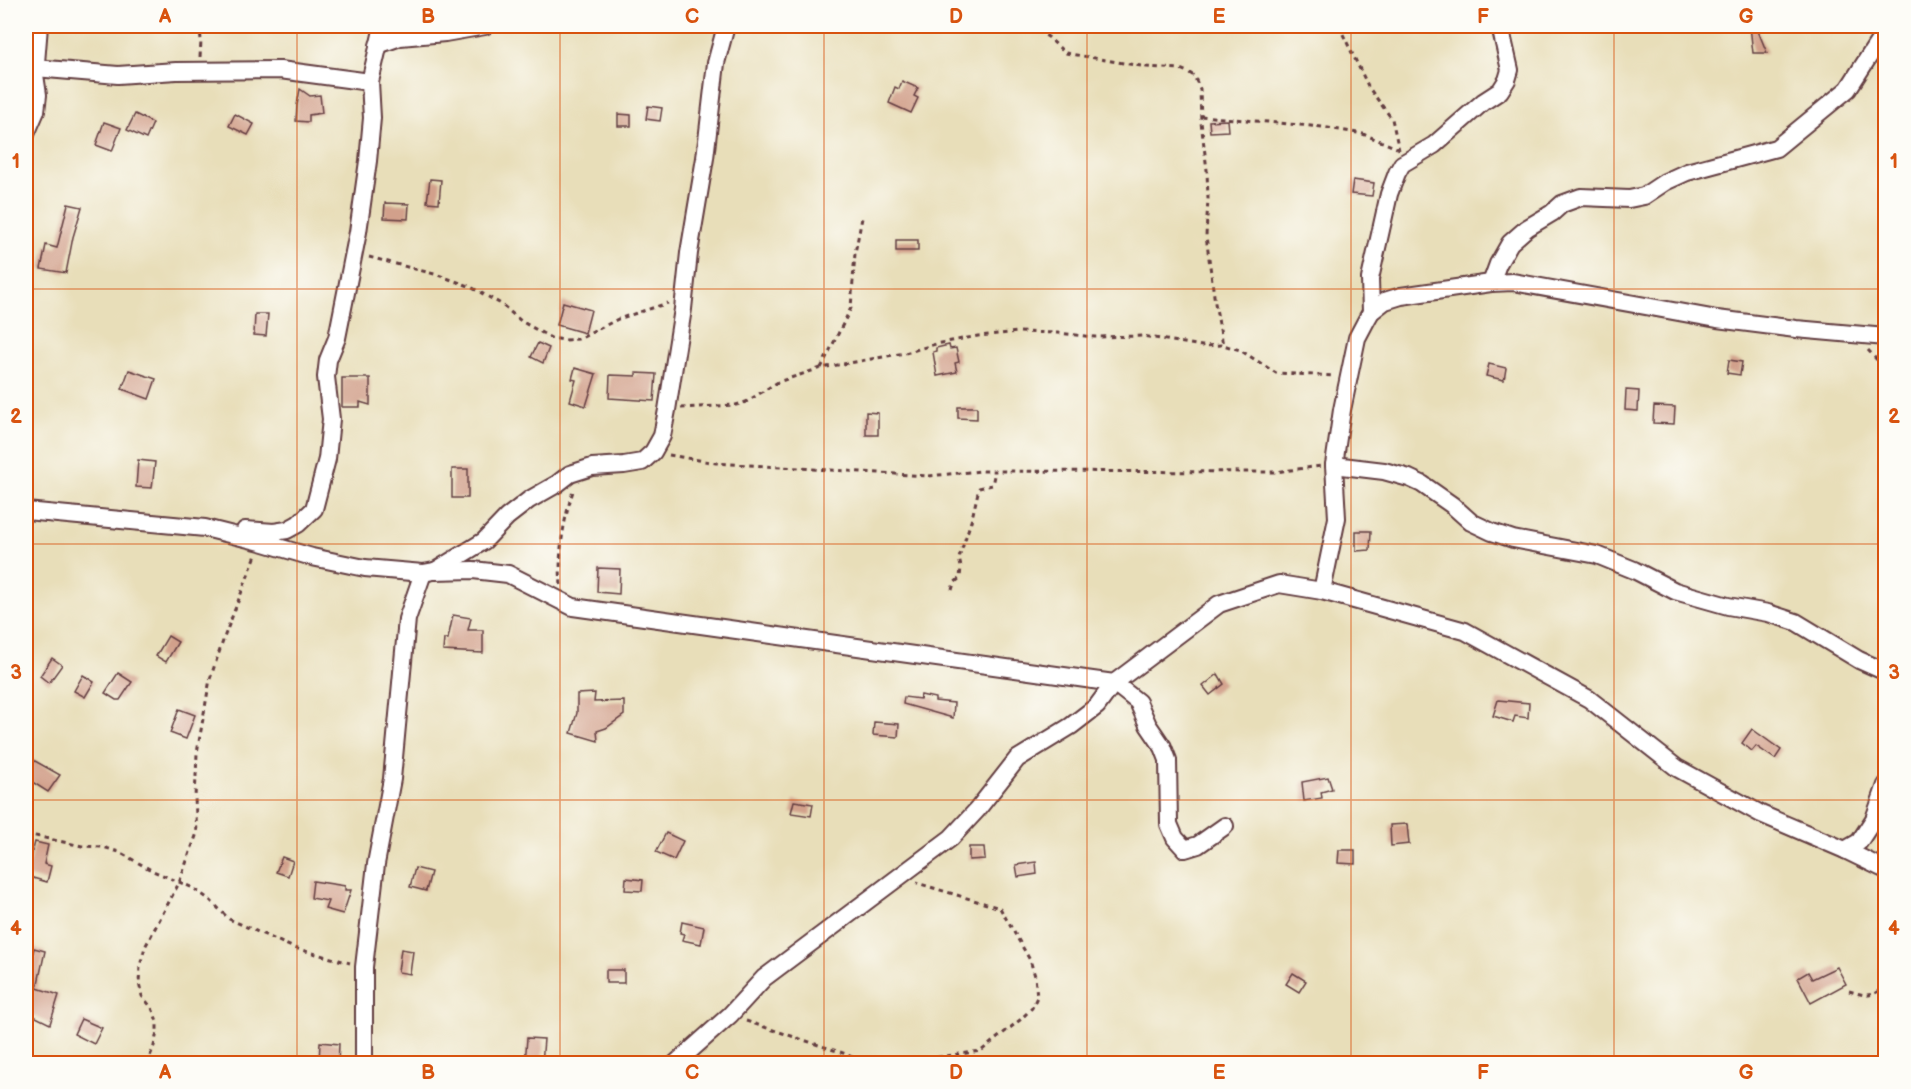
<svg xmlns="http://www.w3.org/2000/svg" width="1911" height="1089" font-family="'Balsamiq Sans',sans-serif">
<rect width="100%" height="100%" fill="#fdfcf7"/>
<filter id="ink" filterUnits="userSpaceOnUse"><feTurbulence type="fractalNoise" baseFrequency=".0167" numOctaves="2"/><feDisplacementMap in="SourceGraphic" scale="12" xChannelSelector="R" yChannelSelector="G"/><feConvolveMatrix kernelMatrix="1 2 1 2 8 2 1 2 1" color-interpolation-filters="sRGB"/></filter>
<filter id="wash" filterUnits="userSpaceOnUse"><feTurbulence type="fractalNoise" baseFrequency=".008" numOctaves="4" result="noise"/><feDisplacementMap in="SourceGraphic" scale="24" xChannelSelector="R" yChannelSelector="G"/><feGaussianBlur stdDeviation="1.35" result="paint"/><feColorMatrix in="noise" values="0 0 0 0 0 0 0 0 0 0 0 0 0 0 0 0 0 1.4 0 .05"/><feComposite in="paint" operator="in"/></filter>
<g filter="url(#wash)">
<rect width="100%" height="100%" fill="#e8deb9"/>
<g id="blocks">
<!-- building -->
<g fill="#d2a08b">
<path d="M1750,26H1756L1767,53H1753Z"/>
<path d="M902,81L918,88L914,96L918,98L911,113L889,103L895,87L899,89Z"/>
<path d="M300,89L310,96L320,95L322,113L309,115V122L296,121L297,105Z"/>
<path d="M648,106L662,108L660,121L646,119Z"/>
<path d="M135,114L153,123L146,139L127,130Z"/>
<path d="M235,114L254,124L248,135L229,126Z"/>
<path d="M618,114L631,115V126H618Z"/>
<path d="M1227,120L1228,131L1210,132L1209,121Z"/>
<path d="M104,122L121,128L112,151L96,145Z"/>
<path d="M430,179L441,180L439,203L427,202Z"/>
<path d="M1353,180L1374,183L1372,196L1351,194Z"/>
<path d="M385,203L409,204L408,219L384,218Z"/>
<path d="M68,204L82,207L73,237L66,273L41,269L46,245L57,248Z"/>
<rect x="896" y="240" width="22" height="11"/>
<path d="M563,302L591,310L585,333L557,325Z"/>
<path d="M255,314H268L266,336L254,335Z"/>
<path d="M538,343L549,348L543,363L531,357Z"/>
<path d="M949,345L950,349L956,348L959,362L955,363L957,372L937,376L933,352L936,351V348Z"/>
<path d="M1729,360L1742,362L1740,375L1727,373Z"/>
<path d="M1489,364L1506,368L1504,380L1486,376Z"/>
<path d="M575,368L596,374L586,406L570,401L576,380L572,379Z"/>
<path d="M129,370L156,379L149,399L122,389Z"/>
<path d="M636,373L656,374L654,401L609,398L610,375L636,376Z"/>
<path d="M342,378H370V405L360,402V407H342Z"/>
<path d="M1626,390L1639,391L1638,411L1625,410Z"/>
<path d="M1654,406L1675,407L1674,424L1653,423Z"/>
<path d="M958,407H977V419L958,418Z"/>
<path d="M866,412L878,413V435H866Z"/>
<path d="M138,460L155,462L152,488L136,487Z"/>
<rect x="452" y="469" width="16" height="29"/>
<path d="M1356,531H1371L1370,550L1356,551Z"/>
<path d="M598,568L620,569L619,594L597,592Z"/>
<path d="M453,615L471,618L468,630H483V653L443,651L444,639H448Z"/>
<path d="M168,636L178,642L166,662L156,656Z"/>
<path d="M52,658L62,665L49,683L40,676Z"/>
<path d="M118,673L132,682L120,700H116L105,693Z"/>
<path d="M1218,674L1224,684L1210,695L1203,686Z"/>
<path d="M83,675L94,682L85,697L74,691Z"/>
<path d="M595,693L594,702L624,701V715L606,728L597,731L598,741L571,733L577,713V694Z"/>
<path d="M921,695L935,698V701L954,703L953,718L903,704L904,697L920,699Z"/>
<path d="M1498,700L1529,703L1528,718L1515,716L1513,722L1493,716Z"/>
<path d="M179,709L195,715L186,739L170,733Z"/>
<path d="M874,722L899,724L898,737L873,735Z"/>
<path d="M1752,729L1781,750L1775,759L1756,746L1752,751L1742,743Z"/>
<path d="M26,756L60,775L48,792L26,778Z"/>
<path d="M1328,777L1332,789L1321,792L1322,798L1304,801L1302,782Z"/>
<path d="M794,801L813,804L811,816L791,813Z"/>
<path d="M1407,824L1409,844L1391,846L1390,825Z"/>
<path d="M666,833L683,841L674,860L656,852Z"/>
<path d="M35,842L48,845L44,864L51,866L47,882L26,876Z"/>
<path d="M969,847H984L985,859L969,860Z"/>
<path d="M1339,850H1355V864L1338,863Z"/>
<path d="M282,857L293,861L288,876L276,872Z"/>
<path d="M1036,862L1037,874L1018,877L1016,865Z"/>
<path d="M415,868L431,872L426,891L410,887Z"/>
<path d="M626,878L643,880L642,891L625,890Z"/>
<path d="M313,881L345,886V890H351L343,914L325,909L328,901L311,898Z"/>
<path d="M682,922L704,927L701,944L682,940L684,934L680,933Z"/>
<path d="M34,948L45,951L37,988L59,995L50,1024L32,1015L31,1018H26V984Z"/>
<path d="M401,949L413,951L410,974L398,972Z"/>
<path d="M1837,967L1846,984L1811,1003L1798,978L1808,972L1812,979Z"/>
<rect x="606" y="970" width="18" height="13"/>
<path d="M1293,973L1306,981L1299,992L1286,984Z"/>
<path d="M81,1019L102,1028L94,1044L74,1034Z"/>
<path d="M527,1038L544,1039L542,1064H525Z"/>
<path d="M320,1042L339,1044L338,1064H319Z"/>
</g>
</g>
</g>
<g filter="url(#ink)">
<use href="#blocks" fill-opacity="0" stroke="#623c40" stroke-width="1.5"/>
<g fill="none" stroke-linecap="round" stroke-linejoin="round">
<!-- street casing -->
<g stroke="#623c40" stroke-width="20">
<g id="street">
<path d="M378,45L400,37L445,33L485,26"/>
<path d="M35,68L118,75L176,71L280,70L370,82"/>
<path d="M26,134L36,111L38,95L35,75L39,26"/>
<path d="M1491,283L1498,264L1510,243L1527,228L1552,213L1562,204L1581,197L1629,199L1644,196L1665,182L1687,172L1776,148L1848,89L1886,30"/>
<path d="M1371,312L1370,279L1389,194L1397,173L1402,164L1434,145L1483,102L1500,91L1507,80L1510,70L1500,26"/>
<path d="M1334,465L1384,471L1409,478L1422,484L1452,505L1471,522L1492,532L1513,539L1597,555L1634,570L1675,591L1728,606L1768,613L1796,622L1859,660L1886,672"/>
<path d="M26,511L205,528L261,542L312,557L365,568L423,573L434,571L473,570L508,574L573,607L1114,683L1219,604L1279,584L1322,591L1465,631L1589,699L1677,768L1761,814L1845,850L1886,870"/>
<path d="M245,530L274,532L287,530L298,524L314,509L327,459L331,419L326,377L328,360L337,338L358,232L368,161L372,118L370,82L383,26"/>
<path d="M435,571L484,541L507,517L529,500L557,484L570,474L592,467L624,465L642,462L653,452L662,436L667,410L683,309L689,253L705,158L716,63L726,26"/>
<path d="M1322,591L1337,518L1334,465L1342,410L1357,338L1367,319L1371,312L1385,301L1401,296L1491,283L1513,282L1717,319L1796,329L1886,337"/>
<path d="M1845,850L1859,842L1874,819L1886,785"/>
<path d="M364,1064V967L376,864L392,779L407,619L423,573"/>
<path d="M675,1064L730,1015L764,978L951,838L977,810L1017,759L1071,726L1097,706L1114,683L1138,702L1148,725L1163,747L1168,760L1169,824L1175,838L1185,849L1198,845L1225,826"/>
</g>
</g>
<!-- path -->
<g stroke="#623c40" stroke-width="3" stroke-dasharray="4.5 4.5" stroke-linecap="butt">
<path d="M1030,26L1048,37L1065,53L1147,67L1180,69L1188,72L1194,76L1200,89L1201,122L1207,170L1208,199L1206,236L1215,303L1223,345"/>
<path d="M1339,26L1369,88L1392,119L1399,150"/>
<path d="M200,57L201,41L200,26"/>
<path d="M1201,116L1322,127L1363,134L1397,148"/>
<path d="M369,257L438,275L469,286L501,304L521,321L551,338L565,340L579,339L618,319L668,303"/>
<path d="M1868,350L1886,370"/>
<path d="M821,368L851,308L855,253L862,218"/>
<path d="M681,408L736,405L746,402L778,382L821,368L905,353L936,344L978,336L1019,332L1057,333L1095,337L1143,336L1202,346L1223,345L1240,350L1276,373L1335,376"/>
<path d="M669,455L716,463L928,476L981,471L1275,472L1321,466"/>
<path d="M561,585C558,553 563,522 573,491"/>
<path d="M952,590L954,583L960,578L961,567L959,558L972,518L979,488L992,485L995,471"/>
<path d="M26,834L82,846L103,847L119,852L153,871L193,888L210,900L229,919L294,948L350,963"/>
<path d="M1849,991C1867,996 1870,998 1886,986"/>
<path d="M1886,1007V1015"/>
<path d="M746,1021L846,1054L865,1064"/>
<path d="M147,1064L154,1046L157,1032V1021L152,1008L142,996L139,983L140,966L145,947L179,883L197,833L195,798L197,753L210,679L225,635L256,555"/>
<path d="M912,1064L919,1060L981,1051L1020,1020L1032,1008L1037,997L1035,976L1030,960L1000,908L917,883"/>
</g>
<!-- street -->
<use href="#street" stroke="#fff" stroke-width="16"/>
</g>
</g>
<!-- grid -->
<path fill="none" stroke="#d8530f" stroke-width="1.5" stroke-opacity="0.55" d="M297,26V1064M560,26V1064M824,26V1064M1087,26V1064M1351,26V1064M1614,26V1064M26,289H1886M26,544H1886M26,800H1886"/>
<!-- margin -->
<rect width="1911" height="1089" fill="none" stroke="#fdfcf7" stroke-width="66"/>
<rect x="33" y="33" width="1845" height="1023" fill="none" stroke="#d8530f" stroke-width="2"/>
<g font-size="20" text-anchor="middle" font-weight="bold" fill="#d8530f">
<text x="165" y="23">A</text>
<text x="428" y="23">B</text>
<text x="692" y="23">C</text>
<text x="956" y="23">D</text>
<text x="1219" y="23">E</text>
<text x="1483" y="23">F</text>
<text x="1746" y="23">G</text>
<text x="16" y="168">1</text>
<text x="1894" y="168">1</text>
<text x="16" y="423">2</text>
<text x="1894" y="423">2</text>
<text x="16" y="679">3</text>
<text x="1894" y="679">3</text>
<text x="16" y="935">4</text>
<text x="1894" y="935">4</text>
<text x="165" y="1079">A</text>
<text x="428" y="1079">B</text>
<text x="692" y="1079">C</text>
<text x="956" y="1079">D</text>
<text x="1219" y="1079">E</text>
<text x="1483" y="1079">F</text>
<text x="1746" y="1079">G</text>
</g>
</svg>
